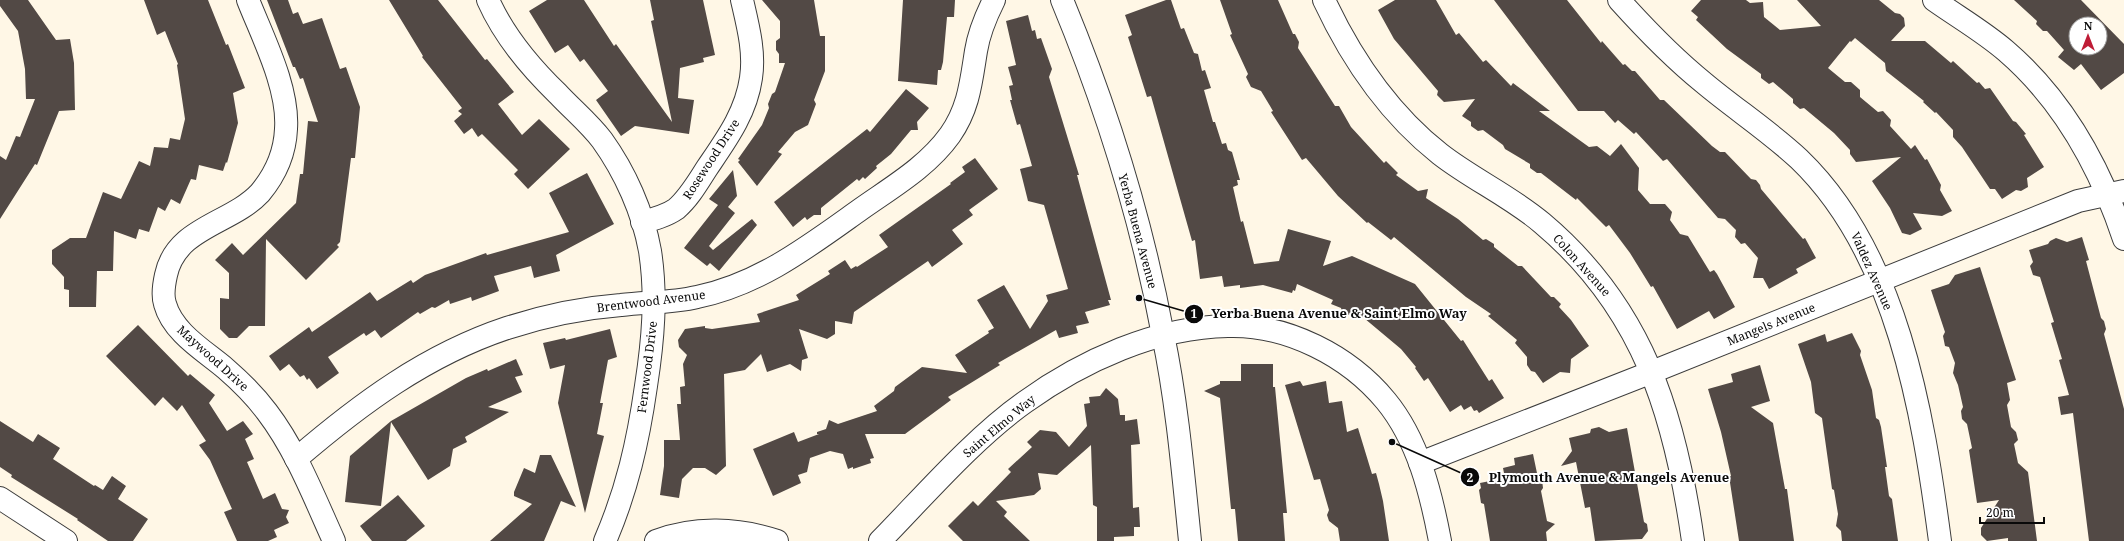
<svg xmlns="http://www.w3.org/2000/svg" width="2124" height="541" font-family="'Noto Serif',serif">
<rect width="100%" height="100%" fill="#fff7e6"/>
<!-- building -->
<g fill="#524945" fill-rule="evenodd">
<path d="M0,0H28L56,40L70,39L74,63L75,110L59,111L37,165L35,164L0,219V156L6,160L16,136L20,137L35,99H26L25,69L18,31L0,6Z"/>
<path d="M144,0H208L226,45L228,44L245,88L233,93L238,123L227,163L226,162L223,171L199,165L196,180L191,179L180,204L171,199L165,211L158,207L149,232L139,229L136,239L114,231L113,271H97L96,307H69V290L64,289V277L52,264V250L70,238H86L103,192L121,199L139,161L150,166L154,147L168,148L170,138L180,140L185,119L177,65L178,64L165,31L157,35Z"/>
<path d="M267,0H288L293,14L298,12L303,24L322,18L340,69L346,67L360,107L355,158H351L340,242L337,245L339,247L306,280L266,239L265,326H249L237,338H229L220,329V298L229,299V273L215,260L232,243L243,255L296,203L300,174H303L308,121L318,122L303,78L300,79L295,67H293Z"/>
<path d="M389,0H438L485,60L487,59L514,92L498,104L522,135L539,119L570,149L528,189L514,174L518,170L482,134L478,137L472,128L464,134L454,121L462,114L458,111L462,108L422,57L423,56Z"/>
<path d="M547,0H584L614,46L616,44L672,122L651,21L654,20L650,0H703L715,55L703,58L704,62L680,68L678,98L694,100L689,134L635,126L621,136L596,100L608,91L584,59L580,62L568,45L555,53L529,11Z"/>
<path d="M762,0H814L820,36H825V71L814,100L816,104L808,125L795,132L778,152L782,154L757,186L738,162L740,160L738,159L762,125L769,108L768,104L772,94L775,92L785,63H779V54L776,50V41L780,38V21Z"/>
<path d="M903,0H955L954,17H947L943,62L941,70H938L937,85L898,81Z"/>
<path d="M1166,0H1171L1181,29L1184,28L1194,53L1198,54L1202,71L1205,70L1211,88L1204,90L1213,122H1215L1222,144L1226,143L1228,150L1232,152L1240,180H1237L1238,185L1233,187L1241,222L1243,221L1254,264L1279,261L1288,229L1331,241L1323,266L1352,256L1415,284L1461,341L1463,340L1489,381L1492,379L1504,398L1479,413L1477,410L1474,411L1471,406L1464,410L1461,405L1450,412L1428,378L1424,381L1415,368L1416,367L1401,349L1358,313L1349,315L1342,312L1341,308L1331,304L1333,300L1297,284L1295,291L1293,290L1292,293L1263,285L1240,288V285L1224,287L1222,276L1200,279L1195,240L1192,241L1151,96L1147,97L1128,37L1132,35L1125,15Z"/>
<path d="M1220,0H1278L1293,34H1295L1299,42L1298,48L1335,106H1339L1351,127L1384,163L1386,161L1398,173L1396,175L1418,191L1428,189L1426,198L1458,219L1483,240L1486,239L1494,244V247L1518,266H1522L1551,297H1554L1561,304L1559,307L1571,320L1589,346L1571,359L1570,373L1560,372L1543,383L1535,372L1531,371L1527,365V357L1515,343L1517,340L1488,316L1491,314L1466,297L1394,237L1391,240L1368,222L1367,223L1338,196L1306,158L1302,160L1271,112L1273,111L1261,91L1251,87L1246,77L1248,74L1230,35L1232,34Z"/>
<path d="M1395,0H1436L1456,35L1459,33L1483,62L1486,60L1511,86L1513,83L1550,111H1539L1589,147L1597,146L1610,156L1621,144L1639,168L1638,190L1650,204H1665L1672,212L1670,220L1680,234L1688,236L1710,272L1714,270L1717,274L1735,307L1714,319L1709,311L1677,329L1653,286L1651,287L1630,253L1609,225L1606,227L1577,198L1576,200L1541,173H1537L1530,168V164L1505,149L1503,145L1483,130L1478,131L1471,126V122L1462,116L1475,99L1444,102L1437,95L1438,91L1394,39L1378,10Z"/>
<path d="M1494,0H1567L1601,43L1602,41L1623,65L1625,64L1632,71H1635L1660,100H1664L1712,146L1720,152H1725L1751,179L1756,180L1760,185L1761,189L1803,239L1805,238L1816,258L1796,269L1798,273L1769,289L1763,278H1753L1758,258L1745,243L1741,244L1735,237L1736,230L1725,219L1718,218L1667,159L1663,161L1636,132L1634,134L1618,120L1615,123L1604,111H1578Z"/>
<path d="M1701,0H1746L1750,3L1763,2L1764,17L1780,30L1821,26L1797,0H1879L1895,13L1900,14L1904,18L1905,26L1891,41H1925L1951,63L1953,61L1977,83L1979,82L1985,89L1990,88L2013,121L2016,122L2026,134L2024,135L2044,167L2027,178L2028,187L2021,191L2016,190L2002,199L1995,189H1990L1962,147L1953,137V130L1936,112L1935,113L1923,102L1924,101L1886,71L1885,63L1855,38L1851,42L1850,41L1828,68L1845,82H1851L1860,90V97L1878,112L1883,111L1891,120L1890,126L1911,149L1915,145L1925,160L1927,159L1941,185L1940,190L1952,211L1942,216L1913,213L1922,229L1910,235L1902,233L1890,208L1872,181L1901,157L1856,162L1850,154V150L1834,133L1804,108L1800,109L1793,103V99L1773,82L1769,84L1761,78V74L1727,49L1696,20L1698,17L1691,11Z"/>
<path d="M2014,0H2081L2124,44V73L2101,90L2081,64L2074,70L2058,57L2064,50L2047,31H2043L2036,24L2037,21ZM2076,24H2100V48H2076Z"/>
<path d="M1028,15L1032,31L1035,30L1037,39L1041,38L1052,69L1049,77L1079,175H1077L1111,300H1108L1110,305L1085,312L1089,323L1076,326L1078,333L1059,338L1056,330L998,363L1000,365L948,397L951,400L905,434H865L874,458L870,459L871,463L853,469V467L848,469L843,454L830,451L810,458L807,472L798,475L801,483L773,496L753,449L794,432L798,442L819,434H817V432L826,429L829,420L838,424L877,411L874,406L894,391L895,387L922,367L967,373L955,355L989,333L988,331L994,328L977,300L1004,285L1030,329L1048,301L1046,295L1068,289L1044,205L1028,201L1020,169L1032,166L1020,124L1017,125L1010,100H1012L1009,86L1013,85L1008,67L1016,65L1006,21Z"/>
<path d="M906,89L929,108L917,122L918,130H911L891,154L876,166L877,168L865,179L863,177L859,181L857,179L821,208V215H814L807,220L805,217L793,227L774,202L867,129L870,132Z"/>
<path d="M975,158L998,189L969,210L973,215L952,230L963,244L932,267L928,261L854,312L852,324L835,321V334L827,339L799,329L808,358L802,360L801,371L790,364L767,372L761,354L745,370L724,374L726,466L716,475L705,468H693L682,479L679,498L660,495L664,466V440H680L677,404H681L680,387L685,386L683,364L687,355L679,347L678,340L685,329L705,326V328L712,329L760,322L757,314L799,300L796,295L830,274L828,271L845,260L851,269L856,266L857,267L888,247L879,235L951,184L950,183L965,172L962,167Z"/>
<path d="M733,170L737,196L728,207L735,213L709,246L713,250L752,219L757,225L719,271L710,263L707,266L684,248L718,205L709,199Z"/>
<path d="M587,173L614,224L556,255L560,271L534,278L531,266L494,276L499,291L472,301L471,297L450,304L449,300L435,308L432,307L420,314L418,312L381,338L375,330L366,336L364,333L328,357L339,373L317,389L309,378L307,380L304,375L300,377L289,364L280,371L269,356L309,327L312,332L370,292L377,301L411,280L413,283L425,275L486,253L487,255L569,232L549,193Z"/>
<path d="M2082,237L2089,260L2086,261L2101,318L2104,321L2106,329L2104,334L2124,409V541H2089L2073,413L2061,415L2058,397L2069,395L2059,360L2062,359L2051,323L2054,322L2040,277L2033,275L2030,266L2033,262L2029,250L2048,244L2050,241L2056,238L2067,242Z"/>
<path d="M1980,267L2016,380L2007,383L2010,400L2007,405L2011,427L2016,432L2018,440L2014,444L2018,463L2028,472L2037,541H2008V538L1987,541L1981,535V528L1999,500L1977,503L1969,450L1972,448L1967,424L1962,419L1961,411L1963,407L1958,385L1953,373L1955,363L1949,347L1945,346L1943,336L1945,332L1931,290L1949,284L1955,275Z"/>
<path d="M138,325L188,376L190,374L215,395L209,403L227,431L243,421L253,434L245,439L254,459L247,462L263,499L275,493L282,509L289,510L286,517L289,523L274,530L277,537L268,541H237L224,512L232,509L210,460L199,445L206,441L182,405L177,411L163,397L155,406L106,356Z"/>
<path d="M610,329L617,357L608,360L600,403H603L597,434L604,436L585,513L558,403L565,365L550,369L543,343L565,338L566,340Z"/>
<path d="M1852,333L1861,351L1860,355L1872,390L1876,418L1879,420L1881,427L1887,467H1885L1889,496L1892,499L1898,541H1842L1841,531L1836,526L1838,514L1834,490L1832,489L1822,418L1815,413L1811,382L1798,344L1825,334L1827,342Z"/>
<path d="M516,359L523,375L515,377L522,392L488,407L509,412L465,437L467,442L453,449L450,466L428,480L391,422L381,506L345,502L350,456L391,421L466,378L487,369L488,371Z"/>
<path d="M1241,364H1273V387H1275L1287,513H1283L1285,541H1238L1235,509H1231L1220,398L1204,391L1220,384V381H1241Z"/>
<path d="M1760,365L1770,401L1751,407L1773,423L1785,489H1787L1794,541H1739L1729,476H1731L1721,432L1708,389L1733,382L1731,374Z"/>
<path d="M1300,381L1303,386L1326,381L1329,403L1342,401L1347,432L1358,428L1372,474L1376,473L1379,484L1383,501L1389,541H1340L1338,528L1329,521L1327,515L1329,510L1320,479L1314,480L1285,385Z"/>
<path d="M1106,388L1118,399L1120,415H1125V421L1137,419L1140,444L1131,445L1133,508L1139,507L1140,527H1134V536L1114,537V541H1097V507L1093,505L1091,445L1057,475L1038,473L1041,489L1034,495L996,501L1007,512L1004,516L1030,541H963L948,526L973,501L978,506L1011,472L1008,469L1032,447L1027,442L1040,430L1056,432L1069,447L1087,426L1084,404L1090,403L1089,397L1100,396Z"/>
<path d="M0,421L33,442L38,434L60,448L53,459L94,486L95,485L103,490L112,476L126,486L118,499L148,519L133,541H108L77,520L78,519L11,477L12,475L0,467Z"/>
<path d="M1599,427L1609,432L1627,428L1644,522L1647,524L1648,531L1642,539L1595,541L1590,507L1585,508L1576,462L1561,466L1572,451L1569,438L1590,433L1591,429Z"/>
<path d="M1533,454L1538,478L1542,480L1543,488L1541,491L1547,521L1555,524L1546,532L1547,541H1490L1484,504L1481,503L1479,490L1481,488L1480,483L1505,478L1503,468L1515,465L1514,458Z"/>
<path d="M540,455H551L576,507L561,501L544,541H490L532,504L514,496V492L524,468L535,473Z"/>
<path d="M398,495L425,526L406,541H372L360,526Z"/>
</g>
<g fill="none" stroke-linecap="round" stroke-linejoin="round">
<!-- minor casing -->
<g stroke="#3c3c3c" stroke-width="24">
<g id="minor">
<path d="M248,0C263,38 289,88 286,129C285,153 275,175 260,193C231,224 176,227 166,275C164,284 162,295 165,304C173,333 205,351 226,369C241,382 255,396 267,412C296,450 314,497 334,541"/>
<path d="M488,0C504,36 530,67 558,94C573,110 589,123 602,140C625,172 643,212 650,251C657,296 653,341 646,386C638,442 627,490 605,541"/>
<path d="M1062,0C1106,106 1142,222 1163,335C1177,402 1183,472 1190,541"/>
<path d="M1324,0C1352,60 1388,113 1440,154C1472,179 1510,196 1542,223C1643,308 1675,414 1693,541"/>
<path d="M1619,0C1646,30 1673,58 1704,83C1735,109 1769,131 1799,159C1897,253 1923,412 1940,541"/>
<path d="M1934,0C1958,17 1984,32 2006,51C2064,101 2100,167 2124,239"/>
<path d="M642,222C654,219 666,216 676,209C689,198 698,182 707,168C726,140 746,113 751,78C755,52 748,26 742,0"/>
<path d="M296,459C360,404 426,355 507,328C544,316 582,308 621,305C646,302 672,303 697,297C760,284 809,246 861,209C892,187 927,167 950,135C969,108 971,82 976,51C979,32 986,16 994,0"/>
<path d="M1420,463L1652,372L2078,201L2124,191"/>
<path d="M0,498L66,541"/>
<path d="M656,541C695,526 738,528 777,541"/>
<path d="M880,541C924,496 974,438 1025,402C1082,361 1156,327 1228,326C1287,324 1349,356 1386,401C1418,440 1431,493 1440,541"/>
</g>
</g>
<!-- minor -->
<use href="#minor" stroke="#fff" stroke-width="22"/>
</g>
<g text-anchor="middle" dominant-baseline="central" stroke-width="4" stroke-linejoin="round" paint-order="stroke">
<!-- street labels -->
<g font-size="12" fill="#090909" stroke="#fff">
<text transform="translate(711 159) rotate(-57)">Rosewood Drive</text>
<text transform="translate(1138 231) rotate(75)">Yerba Buena Avenue</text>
<text transform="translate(1582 265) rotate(48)">Colon Avenue</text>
<text transform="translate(1872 271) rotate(66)">Valdez Avenue</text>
<text transform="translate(651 301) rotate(-7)">Brentwood Avenue</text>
<text transform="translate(1771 324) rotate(-22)">Mangels Avenue</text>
<text transform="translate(213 358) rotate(42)">Maywood Drive</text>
<text transform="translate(647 367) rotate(-83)">Fernwood Drive</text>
<text transform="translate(999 426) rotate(-40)">Saint Elmo Way</text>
</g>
</g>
<!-- callouts -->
<path fill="none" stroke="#090909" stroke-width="1.5" d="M1139 298L1194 314M1392 442L1470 477"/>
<g fill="#090909" stroke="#fff" stroke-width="1.5">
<circle cx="1139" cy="298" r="4"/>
<circle cx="1392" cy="442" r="4"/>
<circle cx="1194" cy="314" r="10"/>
<circle cx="1470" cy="477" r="10"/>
</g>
<g font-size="12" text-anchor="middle" font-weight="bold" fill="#fff">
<text x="1194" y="318">1</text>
<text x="1470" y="482">2</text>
</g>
<g font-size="13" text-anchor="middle" font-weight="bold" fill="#090909" stroke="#fff" stroke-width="4" stroke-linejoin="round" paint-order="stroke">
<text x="1339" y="318">Yerba Buena Avenue &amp; Saint Elmo Way</text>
<text x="1609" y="482">Plymouth Avenue &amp; Mangels Avenue</text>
</g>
<!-- north arrow -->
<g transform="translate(2088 36)"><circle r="19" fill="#ffffff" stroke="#9d9d9d"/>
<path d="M0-3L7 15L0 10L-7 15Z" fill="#bf1c36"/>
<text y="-6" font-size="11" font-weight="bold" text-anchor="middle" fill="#090909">N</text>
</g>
<!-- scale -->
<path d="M1980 517v6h64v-6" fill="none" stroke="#090909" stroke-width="2"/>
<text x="1986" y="517" font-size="12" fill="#090909" stroke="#ffffff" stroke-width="3" paint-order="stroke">20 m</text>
</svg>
